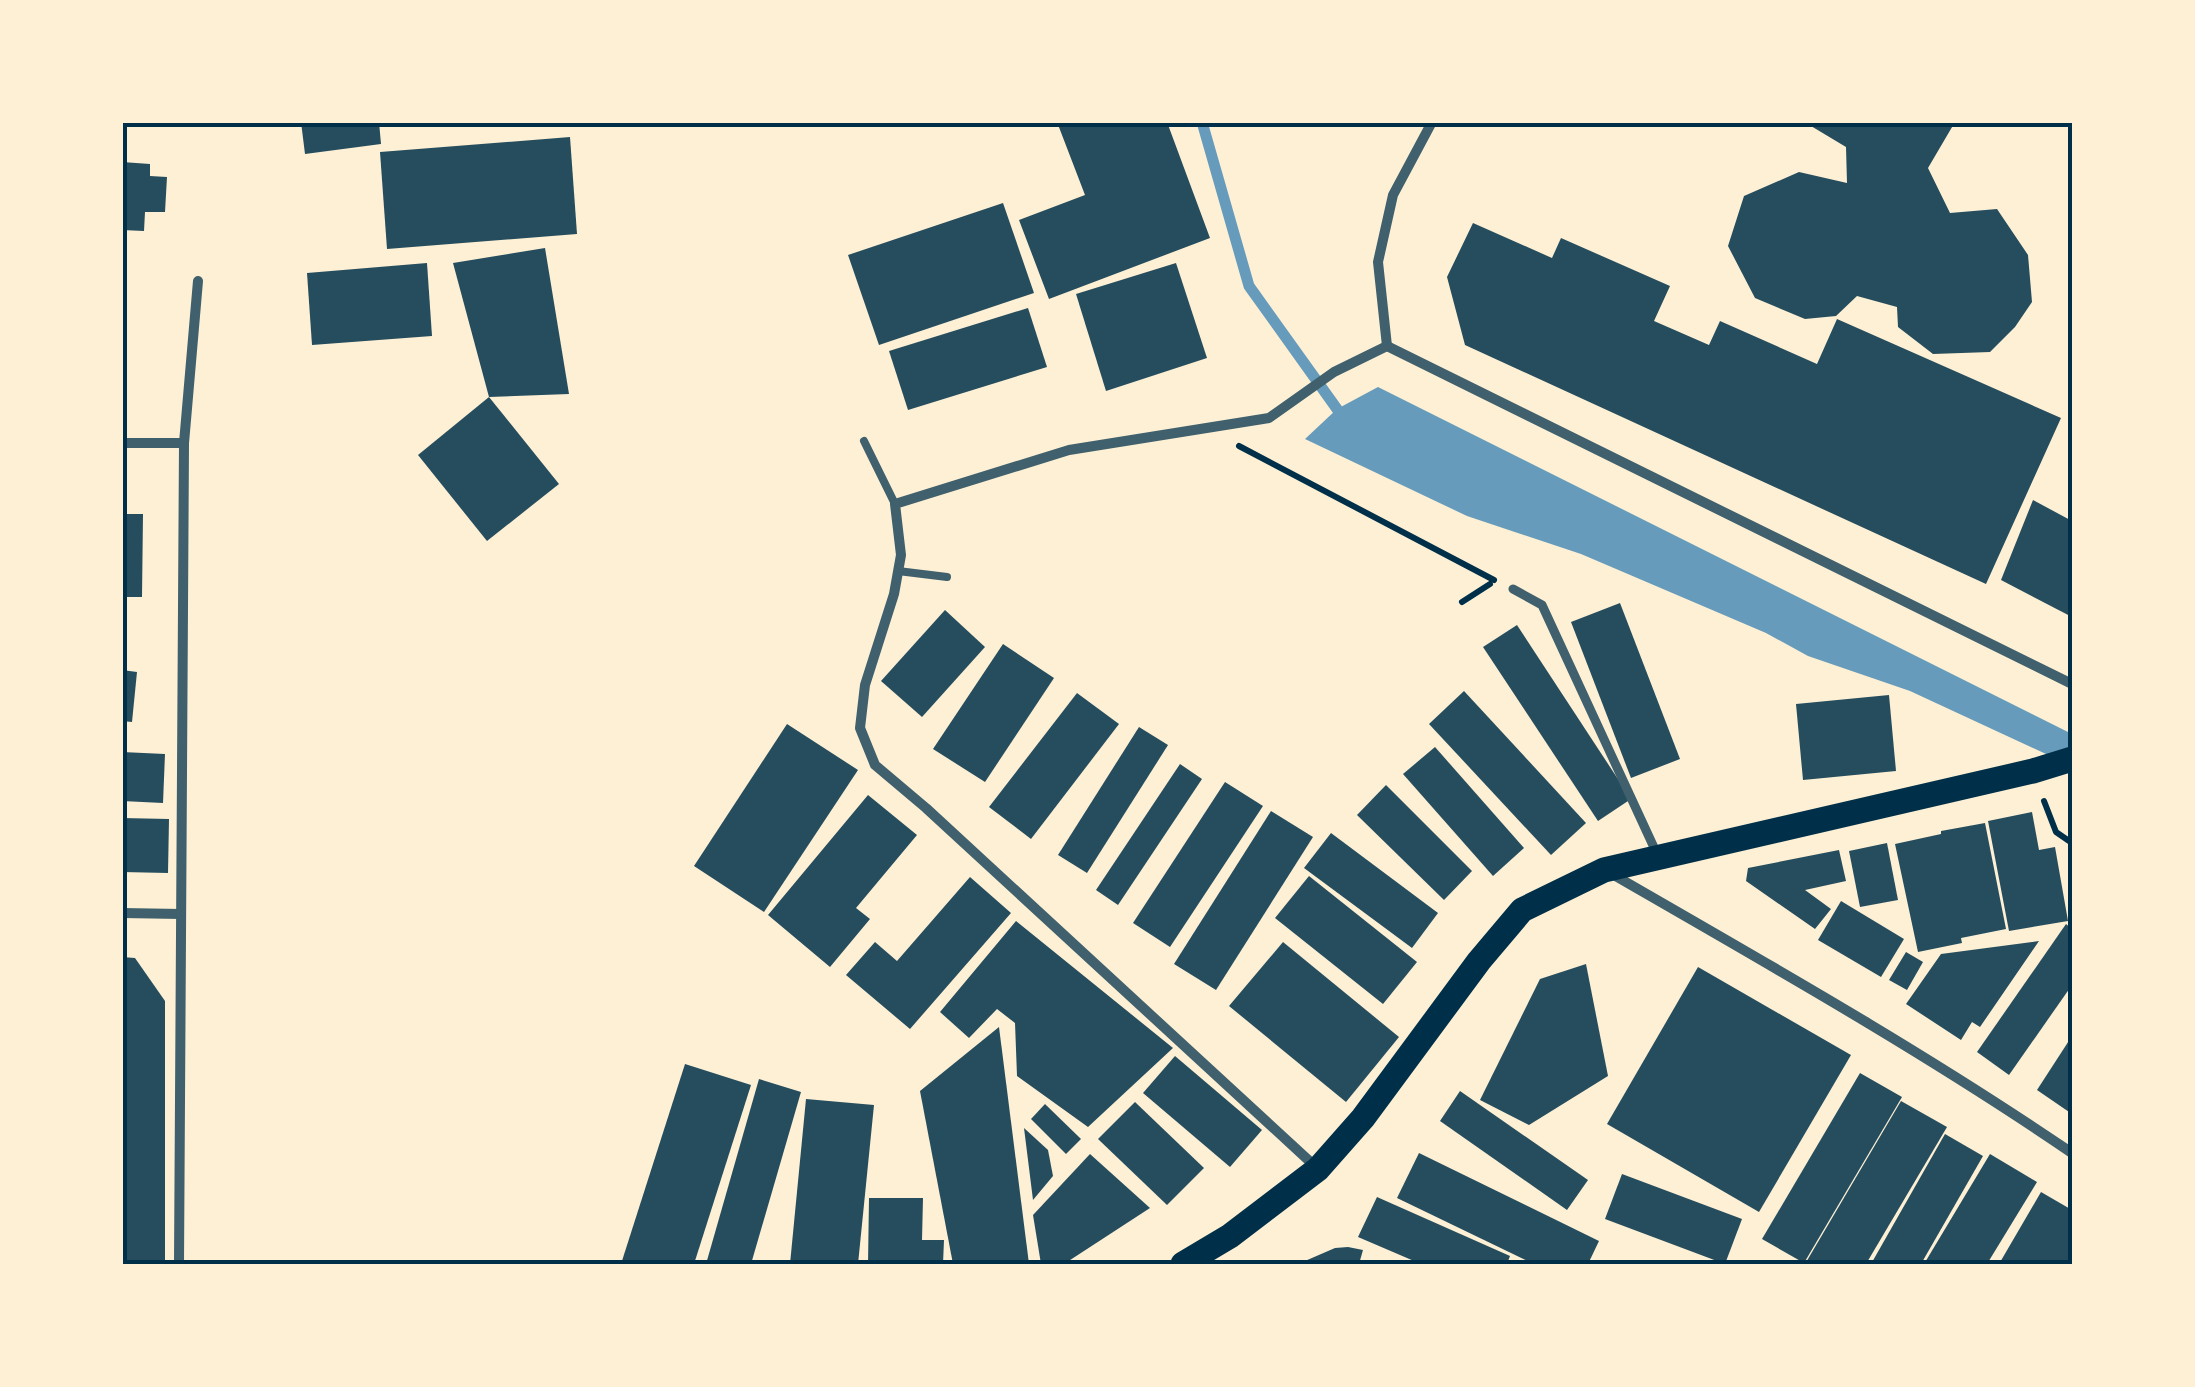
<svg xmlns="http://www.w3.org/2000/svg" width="2195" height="1387" font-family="'Times New Roman',serif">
<rect width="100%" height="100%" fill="#fdf0d5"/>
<!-- water -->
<path fill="#669bbc" d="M1378,387L2072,734V766L1910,691L1808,656L1766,633L1581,554L1467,516L1305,439L1337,409Z"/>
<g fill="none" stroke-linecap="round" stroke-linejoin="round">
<!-- stream -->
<path stroke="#669bbc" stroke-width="11" d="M1202,122L1249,286L1337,409"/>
</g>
<!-- building -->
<g fill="#264d5e">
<path d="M301,122H379L381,144L305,154Z"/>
<path d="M1057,122H1167L1210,238L1049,299L1019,220L1085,195Z"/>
<path d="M1811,122H1955L1928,168L1950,213L1997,209L2028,255L2032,302L2015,327L1990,352L1933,354L1898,327L1897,307L1857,296L1836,316L1805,319L1755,298L1728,246L1744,196L1799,172L1847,183L1846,147L1811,126Z"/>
<path d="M570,137L577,234L387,249L380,152Z"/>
<path d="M122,162L150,164V176L167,177L165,212H145L144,231L122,230Z"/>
<path d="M1003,203L1034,293L879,345L848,255Z"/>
<path d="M1473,223L1552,258L1561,238L1670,286L1654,321L1709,345L1720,321L1817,364L1837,319L2061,418L1986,584L1465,345L1447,277Z"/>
<path d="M545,248L569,394L489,397L453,263Z"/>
<path d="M427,263L432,336L312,345L307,273Z"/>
<path d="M1176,263L1207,358L1106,391L1076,294Z"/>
<path d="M1028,308L1047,367L908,410L889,351Z"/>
<path d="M489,397L559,484L487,541L418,455Z"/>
<path d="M2033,500L2072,521V617L2001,580Z"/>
<path d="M122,514H143L142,597H126V625H122Z"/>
<path d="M1620,603L1680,759L1631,778L1571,622Z"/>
<path d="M945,610L985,647L922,717L881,681Z"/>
<path d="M1517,625L1631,799L1598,821L1483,647Z"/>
<path d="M1003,644L1054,678L985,782L933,749Z"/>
<path d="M122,670L137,672L132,722L122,721Z"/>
<path d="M1464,691L1586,823L1551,855L1429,724Z"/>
<path d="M1077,693L1119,724L1031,839L989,807Z"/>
<path d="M1889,695L1896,771L1803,780L1796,704Z"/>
<path d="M787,724L858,770L764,912L694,866Z"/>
<path d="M1139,727L1168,745L1087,873L1058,855Z"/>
<path d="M1435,747L1524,848L1493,876L1403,774Z"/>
<path d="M122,752L165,754L163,803L122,801Z"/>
<path d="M1180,764L1202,779L1118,905L1096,890Z"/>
<path d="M1225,782L1263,806L1170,947L1133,923Z"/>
<path d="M1386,785L1472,871L1444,900L1357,815Z"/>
<path d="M868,795L917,835L856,908L870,919L830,967L768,915Z"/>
<path d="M1271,811L1313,837L1216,990L1174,964Z"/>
<path d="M2032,812L2039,850L2055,847L2068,921L2009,931L1988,821Z"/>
<path d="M122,818L169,819L168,873L122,872Z"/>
<path d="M1985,823L2006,929L1961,938L1962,943L1918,952L1895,844L1941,834V831Z"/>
<path d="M1331,833L1438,913L1412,948L1304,868Z"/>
<path d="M1887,843L1898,900L1860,907L1849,851Z"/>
<path d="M1839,850L1846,881L1805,890L1831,909L1815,929L1746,881L1748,868Z"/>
<path d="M1309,876L1417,962L1383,1004L1275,918Z"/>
<path d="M970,877L1011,913L910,1029L846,975L875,942L897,961Z"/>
<path d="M1841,901L1904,939L1881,977L1818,940Z"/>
<path d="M1016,921L1173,1048L1088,1127L1017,1076L1015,1023L997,1009L969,1038L940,1012Z"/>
<path d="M2066,924L2072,929V985L2009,1075L1977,1052Z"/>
<path d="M2039,941L1980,1027L1972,1022L1961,1040L1906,1004L1941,954Z"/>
<path d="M1283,942L1399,1037L1346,1102L1229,1006Z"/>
<path d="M1906,952L1923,962L1907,990L1889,980Z"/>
<path d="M122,957L135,958L165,1001V1264H122Z"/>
<path d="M1586,964L1608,1076L1529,1125L1480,1100L1540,979Z"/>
<path d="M1698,967L1851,1055L1759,1212L1607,1124Z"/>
<path d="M999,1027L1029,1264H953L920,1091Z"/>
<path d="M2072,1036V1114L2037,1090Z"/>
<path d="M1175,1056L1262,1130L1230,1167L1143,1093Z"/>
<path d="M685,1064L751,1085L694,1264H621Z"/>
<path d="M1860,1073L1902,1097L1804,1263L1762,1239Z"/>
<path d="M759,1079L801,1092L751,1264H706Z"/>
<path d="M1460,1091L1588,1180L1567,1210L1440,1121Z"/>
<path d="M806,1099L874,1105L858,1264H790Z"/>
<path d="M1901,1101L1947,1127L1866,1264H1805Z"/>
<path d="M1135,1102L1204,1168L1167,1205L1098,1139Z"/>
<path d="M1045,1104L1081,1139L1066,1154L1031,1119Z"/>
<path d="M1024,1128L1048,1150L1053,1176L1033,1200Z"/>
<path d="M1945,1134L1983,1156L1921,1264H1871Z"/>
<path d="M1419,1153L1599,1241L1588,1264H1534L1397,1198Z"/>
<path d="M1090,1154L1150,1208L1064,1264H1041L1033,1215Z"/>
<path d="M1990,1154L2037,1182L1987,1264H1924Z"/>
<path d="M1622,1174L1742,1219L1725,1264L1605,1219Z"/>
<path d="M2041,1192L2072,1210V1264H1999Z"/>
<path d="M1377,1197L1510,1256L1507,1264H1421L1358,1237Z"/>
<path d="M869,1198H923L922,1240H944L943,1264H868Z"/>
<path d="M1348,1247L1363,1250L1359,1264H1298L1335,1248Z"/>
</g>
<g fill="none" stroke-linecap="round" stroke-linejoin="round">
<!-- path -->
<g stroke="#003049" stroke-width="6">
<path d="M1239,446L1494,580"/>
<path d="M1462,602L1490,584"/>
<path d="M2044,801L2056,832L2072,843"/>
</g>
<!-- service -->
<g stroke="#3f606c" stroke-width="8">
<path d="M864,441L895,504"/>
<path d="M898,571L947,577"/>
</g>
<!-- pedestrian -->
<path stroke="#3f606c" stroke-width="9" d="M1513,589L1542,605L1657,854"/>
<!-- minor -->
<g stroke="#3f606c" stroke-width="10">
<path d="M1387,346L2072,684"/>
<path d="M1387,346L1378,262L1393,195L1432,122"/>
<path d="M122,443H184"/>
<path d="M1612,874C1768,964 1924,1052 2072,1153"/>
<path d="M122,913L181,914"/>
<path d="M1318,1169L926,808L875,765L860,728L865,685L894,594L901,555L895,504L1069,450L1269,418L1334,372L1387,346"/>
<path d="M179,1264L184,443L198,281"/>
</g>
<!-- primary -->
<path stroke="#003049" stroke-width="25" d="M1183,1264L1230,1236L1318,1169L1363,1118L1479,961L1522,910L1604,870L2033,771L2072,759"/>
</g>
<!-- border -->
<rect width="2195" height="1387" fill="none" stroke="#fdf0d5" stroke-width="250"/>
<rect x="125" y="125" width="1945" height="1137" fill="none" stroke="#003049" stroke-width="4"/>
</svg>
